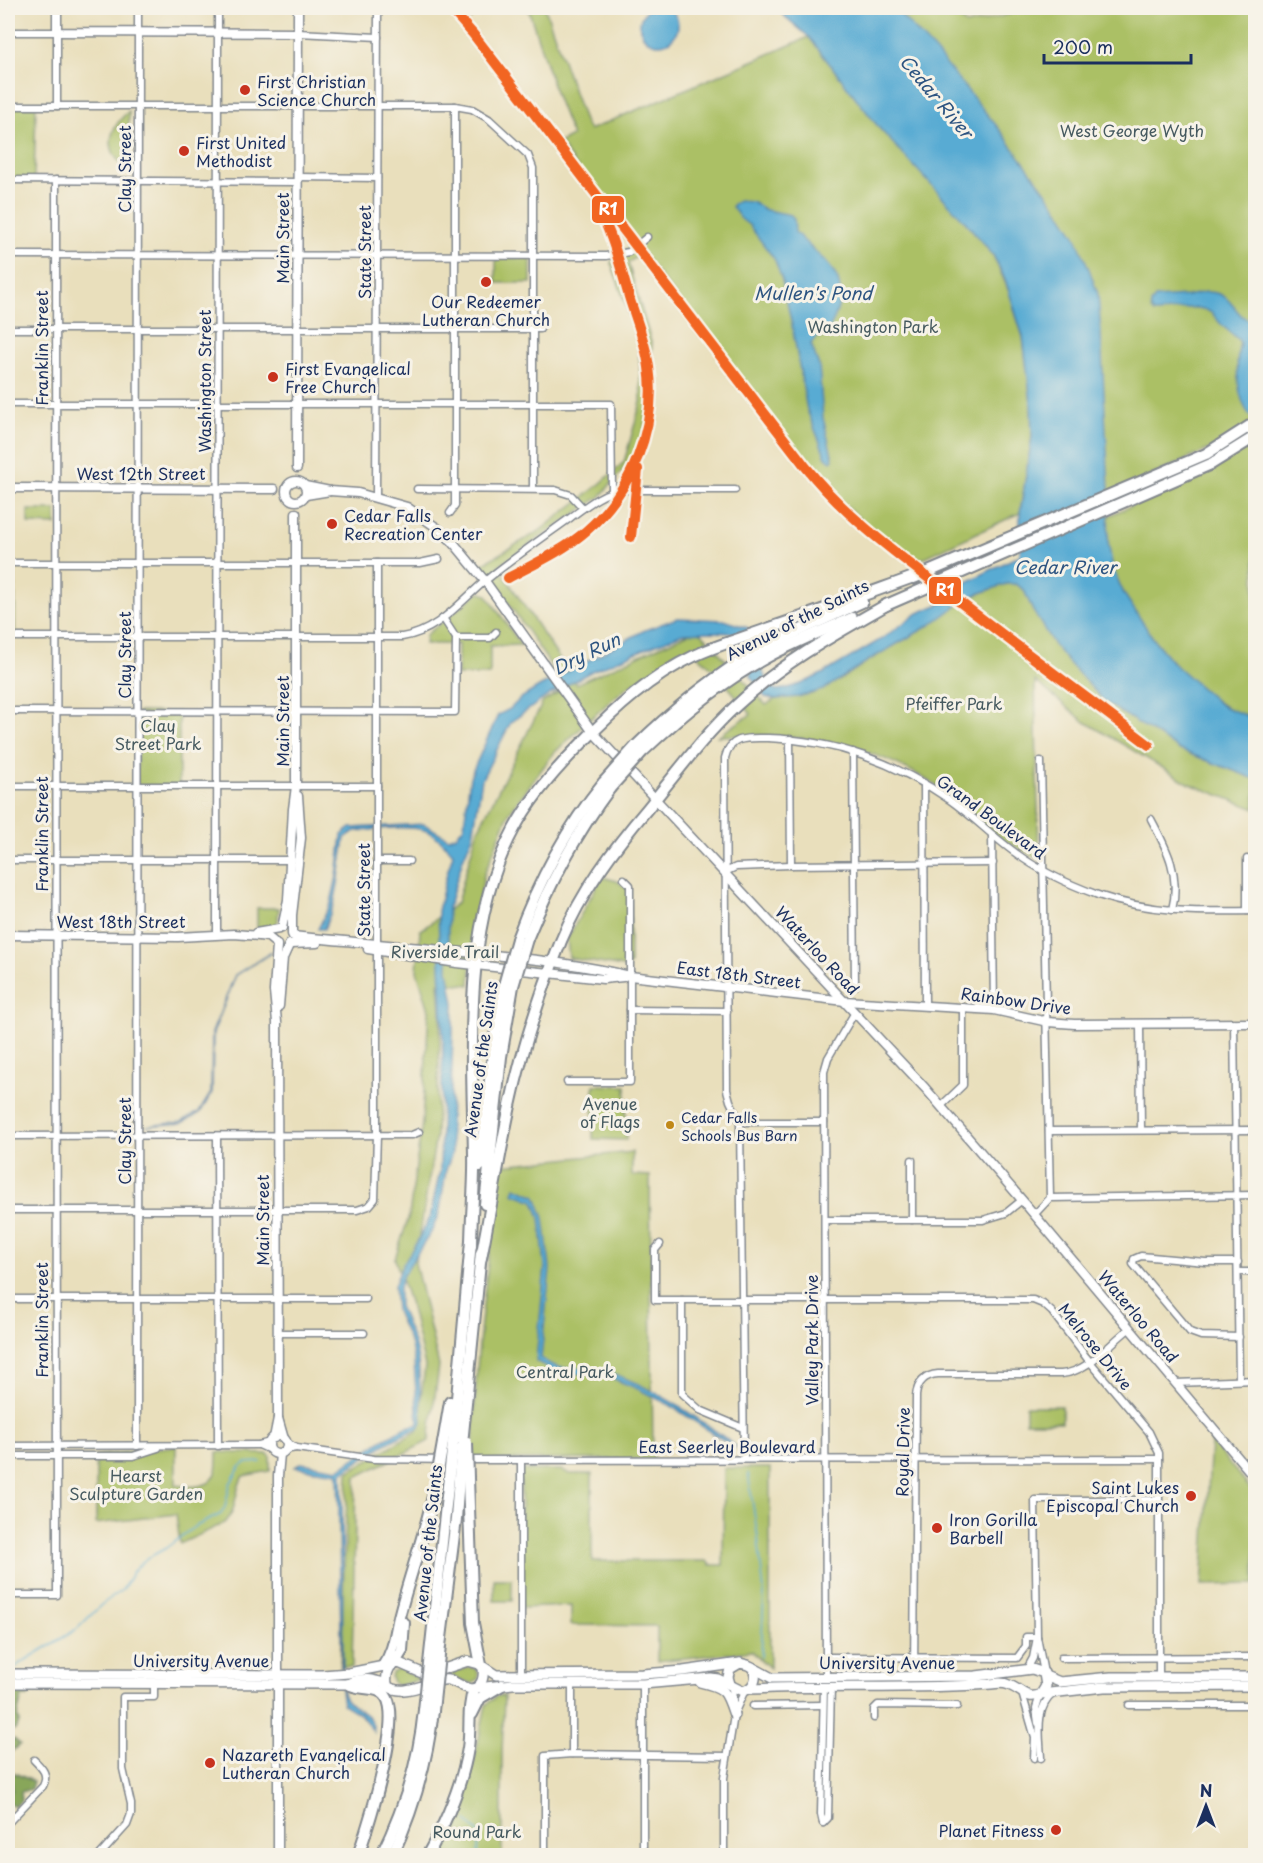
<svg xmlns="http://www.w3.org/2000/svg" width="1263" height="1863" font-family="'Playpen Sans',sans-serif">
<rect width="100%" height="100%" fill="#f7f3e8"/>
<filter id="ink" filterUnits="userSpaceOnUse"><feTurbulence type="fractalNoise" baseFrequency=".0167" numOctaves="2"/><feDisplacementMap in="SourceGraphic" scale="12" xChannelSelector="R" yChannelSelector="G"/><feConvolveMatrix kernelMatrix="1 2 1 2 8 2 1 2 1" color-interpolation-filters="sRGB"/></filter>
<filter id="wash" filterUnits="userSpaceOnUse"><feTurbulence type="fractalNoise" baseFrequency=".008" numOctaves="4" result="noise"/><feDisplacementMap in="SourceGraphic" scale="24" xChannelSelector="R" yChannelSelector="G"/><feGaussianBlur stdDeviation="1.35" result="paint"/><feColorMatrix in="noise" values="0 0 0 0 0 0 0 0 0 0 0 0 0 0 0 0 0 1.4 0 .05"/><feComposite in="paint" operator="in"/></filter>
<g filter="url(#wash)">
<rect width="100%" height="100%" fill="#e9dfbc"/>
<!-- green -->
<g fill="#abc065" stroke="#637862" stroke-width="1.5">
<path d="M528,8H545L584,121L589,130L809,37L880,129L948,201L993,255L1013,301V306L1023,337L1031,402L1032,436L1020,513L913,563L885,543L817,478L642,253L628,263L652,345L650,392L642,447L600,497L498,566L576,684L698,629L766,705L775,699L812,694L843,678L871,659L930,625L964,600L978,594L1006,584H1016L1024,590L1033,611L1180,750L1255,779V809L1190,784L1085,722L1035,681L1039,859C1027,853 1014,847 1003,839C981,822 961,803 938,787C872,742 796,732 718,736L751,714L714,670L692,650L627,687L608,703L554,753L509,813L484,875L473,937L470,985L439,982L441,1013L436,1136L415,1263L439,1366L429,1441L356,1477L352,1667L340,1666L348,1472L417,1431L425,1366L411,1308L395,1259L409,1216L422,1123L429,1010L417,971L420,931L457,903L477,832L543,702L566,688L482,564L538,532L600,484L624,462L641,402L639,343L611,262L634,243L559,143L572,136L557,98Z"/>
<path d="M894,8H951L966,25L1011,14V8H1255V419L1229,440L1094,502L1090,342Z"/>
<path d="M8,106H36L34,180H8Z"/>
<path d="M129,111V171C104,152 106,131 129,111Z"/>
<rect x="496" y="258" width="35" height="25"/>
<path d="M1255,444V719C1201,709 1132,621 1114,571C1107,553 1108,535 1108,516L1212,470Z"/>
<path d="M28,510H56V525L28,524Z"/>
<rect x="8" y="575" width="7" height="62"/>
<path d="M479,592L487,595L521,645L490,646V675H458V644H425L426,635Z"/>
<rect x="137" y="712" width="42" height="74"/>
<path d="M602,877L617,881L630,891V965L623,967L569,958L567,939Z"/>
<path d="M257,908H279L277,928H257Z"/>
<path d="M594,1085L626,1086V1140L593,1139Z"/>
<path d="M632,1152V1175L650,1176L653,1459L473,1460C474,1361 487,1262 502,1165Z"/>
<rect x="1026" y="1406" width="36" height="16"/>
<path d="M1211,1442L1255,1494V1584L1202,1585Z"/>
<path d="M176,1446V1485C188,1487 211,1489 216,1473C217,1466 217,1459 217,1452L268,1454L270,1456V1471L243,1476C234,1491 238,1509 225,1523L180,1544L176,1514L96,1524V1456Z"/>
<path d="M724,1468H770V1668L751,1651L657,1661V1626L571,1625V1606L521,1608V1470H563V1472L571,1474H592V1561H707L710,1565H723Z"/>
<rect x="494" y="1579" width="18" height="22"/>
<path d="M470,1667L476,1669C478,1673 480,1675 478,1679C472,1690 456,1677 449,1674Z"/>
<path d="M399,1669L402,1670L420,1679L399,1686L394,1684L391,1678L392,1673Z"/>
<path d="M497,1696H504L502,1754V1855H441L469,1784L486,1705Z"/>
</g>
<!-- forest -->
<g fill="#88a65a" stroke="#526a5c" stroke-width="1.5">
<path d="M8,1689H25L29,1694L28,1697H22L17,1716L20,1721L15,1730L8,1729V1742L14,1739L20,1744L8,1755Z"/>
<path d="M12,1772L33,1781L31,1789L21,1792L22,1800L15,1806L8,1802V1790L12,1791V1783L9,1782L8,1773Z"/>
</g>
<!-- water -->
<g fill="#58abd3" stroke="#3a6d98" stroke-width="1.5">
<circle cx="659" cy="25" r="19"/>
<path d="M775,8H894L935,51L1000,130L1054,203L1075,235L1089,269L1098,294L1101,334L1109,490L1108,542L1113,569L1124,594L1155,641L1174,664L1222,706L1255,719V779L1180,750L1105,702L1068,662L1054,645L1033,611L1024,590L1016,584H1006L969,597L930,625L871,659L823,690L798,697L775,699L765,697L751,677L746,645L731,633L712,632L683,633L592,671L549,695L511,722L482,779L473,835L463,859L448,908V970L454,1003L450,1128L452,1153L446,1170L440,1210L432,1231L403,1275L399,1287V1306L414,1343L418,1359L422,1422L419,1428C390,1439 367,1455 342,1473L343,1694C351,1713 372,1708 374,1732L361,1715L343,1704C339,1687 342,1670 342,1653C339,1593 340,1533 338,1473L295,1467L301,1463L339,1469L382,1440L404,1428L418,1424L414,1361L411,1345L396,1311L394,1286L403,1264L421,1235L430,1217L440,1171L443,1041L438,911L447,873L453,854C446,845 435,833 424,830C405,825 375,830 355,831L345,838L338,884L334,904L324,929H318L331,903L337,876L342,835L351,828L424,824L448,838L457,835L464,826L470,777L498,715L510,709L521,698L539,687L643,631L677,618L724,620L748,628L758,644L763,672L768,684L776,690L785,689L801,684L824,673L880,640L918,613L949,600L955,594L961,585L1020,555V513L1032,437L1031,402L1023,337L1005,279L993,255L969,226L880,129L809,37Z"/>
<path d="M739,201L752,202L766,210L791,215L794,219L795,232C835,272 856,278 826,336L816,337L811,344L819,366L823,418L833,459L831,461L826,457L807,410L792,325L782,280L775,260L749,225L741,219L732,207L733,204Z"/>
<path d="M1206,292C1228,292 1229,303 1242,316C1246,319 1251,321 1255,323V420C1236,406 1235,364 1240,342C1235,335 1229,332 1223,326C1218,322 1216,316 1210,312C1192,302 1172,313 1154,313L1151,310V304L1155,298L1187,296Z"/>
<path d="M272,952L236,975L213,1033L212,1093L200,1113L182,1123L147,1126L182,1122L199,1112L211,1093L212,1033L235,975Z"/>
<path d="M515,1187L536,1196L544,1218L550,1268L541,1358C565,1377 580,1363 603,1370C653,1386 695,1416 736,1446L735,1448L670,1405L638,1389L600,1373L559,1374L536,1361L545,1266L540,1218L534,1201L513,1193Z"/>
</g>
<g fill="none" stroke-linecap="round" stroke-linejoin="round">
<!-- stream -->
<g stroke="#58abd3" stroke-width="1.5">
<path d="M748,1473L758,1538L764,1592L761,1657"/>
<path d="M14,1669L19,1664L77,1629L101,1605L123,1589L134,1570L146,1559L166,1548L194,1527L221,1514L225,1507L230,1484L240,1467L246,1463L261,1462"/>
<path d="M467,1821L479,1833L478,1856"/>
</g>
</g>
</g>
<g filter="url(#ink)">
<g fill="none" stroke-linecap="round" stroke-linejoin="round">
<!-- street casing -->
<g stroke="#82878d" stroke-width="9">
<g id="street">
<path d="M457,8L469,13"/>
<path d="M8,32H57V106"/>
<path d="M298,33L378,37"/>
<path d="M8,106H455L472,109L489,119L528,155L533,168V489"/>
<path d="M298,177L377,178"/>
<path d="M8,180L298,182"/>
<path d="M8,255L606,256L629,252L647,237"/>
<path d="M8,329H540"/>
<path d="M8,404H611L612,492"/>
<path d="M417,489L555,490L571,495L583,508"/>
<path d="M376,497L378,8"/>
<path d="M450,513L455,506V106"/>
<path d="M8,563H420L439,559"/>
<path d="M8,637H402C437,632 459,603 485,581C512,559 541,539 570,518C585,507 602,492 621,490H735"/>
<path d="M456,638H490L496,632"/>
<path d="M8,711L455,712L456,638L443,618"/>
<path d="M790,739L791,865"/>
<path d="M853,752L855,986"/>
<path d="M1041,761L1050,1198"/>
<path d="M924,783L925,1005"/>
<path d="M8,786H377"/>
<path d="M1151,819C1167,849 1181,875 1172,910"/>
<path d="M992,835L994,1010"/>
<path d="M1247,859V911"/>
<path d="M8,860H292"/>
<path d="M377,861H409"/>
<path d="M725,872L736,867L791,865L993,863"/>
<path d="M217,934L218,8"/>
<path d="M630,1010L727,1011"/>
<path d="M1234,1023L1239,1380"/>
<path d="M1140,1024L1141,1130"/>
<path d="M567,1082H630V885L624,879"/>
<path d="M941,1106L963,1085V1007"/>
<path d="M740,1122H824"/>
<path d="M1049,1131L1256,1130"/>
<path d="M8,1136L412,1135L419,1132"/>
<path d="M217,1136L218,1446"/>
<path d="M912,1160V1220"/>
<path d="M8,1210H357L369,1206L375,1199L377,1135V563"/>
<path d="M1034,1215L1050,1198L1256,1195"/>
<path d="M825,1220H983L1006,1213L1022,1200"/>
<path d="M660,1244L655,1250V1300H1033L1043,1304L1052,1312L1086,1357L1149,1432L1159,1453V1676"/>
<path d="M1238,1262H1205L1141,1256L1134,1259L1133,1264L1190,1332L1201,1336L1239,1337"/>
<path d="M1238,1272H1256"/>
<path d="M8,1299H366"/>
<path d="M682,1300V1394L700,1410L743,1428"/>
<path d="M278,1333H364"/>
<path d="M1176,1383L1256,1380"/>
<path d="M270,1442L259,1445L270,1450"/>
<path d="M8,1446L259,1445"/>
<path d="M137,1446L138,8"/>
<path d="M296,1448L374,1459L454,1460"/>
<path d="M285,1450L296,1448L286,1442"/>
<path d="M8,1456H133L158,1448"/>
<path d="M744,1459L740,1122L730,1101L727,1090L725,758C730,735 749,738 768,738C834,740 897,763 950,800C974,817 994,838 1017,854C1041,872 1071,885 1098,895C1149,913 1202,912 1256,911"/>
<path d="M467,1460L1159,1459"/>
<path d="M521,1460V1673"/>
<path d="M8,1595H57L56,180"/>
<path d="M1037,1637L1044,1673"/>
<path d="M826,1657L1017,1658L1026,1646V1637H1037"/>
<path d="M1061,1658L1256,1657"/>
<path d="M1027,1669L1033,1658L1037,1637L1035,1500H1158"/>
<path d="M826,1676L824,1072L828,1058L855,1012"/>
<path d="M914,1677L916,1396C917,1383 925,1375 938,1374H1061C1088,1372 1108,1345 1129,1329"/>
<path d="M572,1684V1754"/>
<path d="M643,1684V1856"/>
<path d="M1022,1693L1035,1738L1034,1758"/>
<path d="M1129,1705H1256"/>
<path d="M753,1706L823,1705"/>
<path d="M735,1712L745,1690"/>
<path d="M874,1718V1709L878,1705L957,1706"/>
<path d="M1038,1723L1036,1708L1040,1695"/>
<path d="M1041,1758C1040,1736 1034,1708 1054,1693"/>
<path d="M8,1823L43,1786C49,1774 42,1768 34,1760"/>
<path d="M823,1823L828,1818L831,1686"/>
<path d="M823,1823L821,1814L824,1686"/>
<path d="M99,1856L127,1825L131,1814V1804L123,1769V1697H154V1684"/>
<path d="M545,1856V1756L572,1754L727,1756"/>
<path d="M724,1856V1778L734,1715L732,1687"/>
</g>
</g>
<!-- secondary casing -->
<g stroke="#82878d" stroke-width="11">
<g id="secondary">
<path d="M57,8V32L298,33"/>
<path d="M297,468L298,8"/>
<circle cx="296" cy="491" r="10"/>
<path d="M305,486L330,491L306,495"/>
<path d="M8,488L274,489"/>
<path d="M330,491L358,493L407,507L436,527L452,541L485,581L592,731L925,1088L1022,1200L1256,1479"/>
<path d="M282,928L288,900L293,809L296,786V513"/>
<path d="M256,933L279,929"/>
<path d="M292,934V915L301,838L298,796"/>
<path d="M8,935L178,937L234,934L259,936L268,937L274,942"/>
<path d="M293,936C360,943 427,948 494,955C539,960 585,965 630,976L845,1001L994,1010L1048,1022L1074,1024L1256,1023"/>
<path d="M290,944L317,943"/>
<path d="M277,945L274,991L277,1022L278,1418"/>
<path d="M368,949L457,963L603,979L623,977"/>
<path d="M279,1006L283,958L289,945"/>
<circle cx="278" cy="1445" r="9"/>
<path d="M274,1438L278,1418L284,1439"/>
<path d="M278,1856V1476L280,1454"/>
</g>
</g>
<!-- primary casing -->
<g stroke="#82878d" stroke-width="12">
<g id="primary">
<path d="M393,1664C386,1669 386,1678 387,1686C404,1697 425,1683 443,1680C455,1678 462,1690 474,1689C483,1684 484,1677 483,1667"/>
<path d="M8,1674L322,1675L349,1673L399,1663L422,1673H432L468,1661L479,1664L496,1675L642,1674L683,1671L740,1663"/>
<path d="M1045,1676L1060,1682L1111,1677H1256"/>
<path d="M700,1682C726,1688 726,1691 734,1715"/>
<path d="M8,1683L349,1684C361,1676 374,1680 387,1684"/>
<path d="M730,1684L728,1677L730,1669L740,1663L748,1665L772,1678L976,1676L1032,1669L1044,1673L1046,1686L1041,1694C1027,1701 1022,1690 1009,1685C1003,1682 997,1683 991,1684C911,1690 830,1685 749,1689"/>
<path d="M477,1688L513,1684H643L711,1678L718,1679L742,1691C754,1689 759,1678 752,1667"/>
<path d="M1041,1694L1104,1687L1256,1686"/>
</g>
</g>
<!-- highway casing -->
<g stroke="#82878d" stroke-width="14">
<g id="highway">
<path d="M914,578L1206,454L1256,422"/>
<path d="M884,606L1211,464L1256,436"/>
<path d="M636,746C669,714 702,686 741,661C779,638 821,621 862,602"/>
<path d="M642,752C680,716 721,682 767,657C795,642 824,630 852,618"/>
<path d="M517,939C538,882 566,829 604,782"/>
<path d="M527,939C549,885 575,835 610,788"/>
<path d="M480,1166L495,1036L504,985"/>
<path d="M485,1204L501,1057L513,986"/>
<path d="M471,1246C471,1216 475,1185 474,1154C472,1049 462,924 514,829C531,797 556,769 582,743C616,708 650,677 694,656C717,645 743,638 767,629C818,612 869,593 919,575"/>
<path d="M481,1258C491,1207 499,1156 510,1106C522,1050 540,994 561,941C581,892 614,848 648,808C677,773 703,736 737,705C782,663 835,634 888,604"/>
<path d="M443,1443L450,1402"/>
<path d="M453,1443L471,1241"/>
<path d="M462,1444L481,1253"/>
<path d="M468,1478L473,1623L481,1665"/>
<path d="M431,1645L449,1477"/>
<path d="M440,1646L456,1519L459,1477"/>
<path d="M394,1664L402,1651L404,1623"/>
<path d="M383,1666C395,1650 395,1631 400,1613C412,1567 429,1523 437,1477"/>
<path d="M349,1684C358,1691 380,1684 387,1698C401,1724 368,1826 358,1856"/>
<path d="M472,1714L480,1698L502,1685"/>
<path d="M381,1856C404,1810 419,1761 424,1710"/>
<path d="M392,1856C414,1809 427,1762 433,1711"/>
<path d="M427,1856C446,1822 462,1786 468,1748C471,1728 467,1707 474,1689"/>
</g>
</g>
<!-- street -->
<use href="#street" stroke="#fff" stroke-width="6"/>
<!-- secondary -->
<use href="#secondary" stroke="#fff" stroke-width="8"/>
<!-- primary -->
<use href="#primary" stroke="#fff" stroke-width="9"/>
<!-- highway -->
<use href="#highway" stroke="#fff" stroke-width="10"/>
<!-- highway-bridge casing -->
<g stroke="#82878d" stroke-width="14" stroke-linecap="butt">
<g id="highway-bridge">
<path d="M604,782L636,746"/>
<path d="M610,788L642,752"/>
<path d="M504,985L517,939"/>
<path d="M513,986L527,939"/>
<path d="M467,1443L468,1478"/>
<path d="M437,1477L443,1443"/>
<path d="M449,1477L453,1443"/>
<path d="M459,1477L462,1447"/>
<path d="M424,1710L431,1645"/>
<path d="M433,1711L440,1646"/>
</g>
</g>
<!-- highway-bridge -->
<use href="#highway-bridge" stroke="#fff" stroke-width="10"/>
<!-- rail-1 casing -->
<g stroke="#f7f3e8" stroke-width="15">
<g id="rail-1">
<path d="M450,8L473,34L805,466C846,518 900,556 952,596C1017,646 1083,695 1149,745"/>
<path d="M631,537L638,469"/>
<path d="M508,578C534,564 563,551 586,531C631,492 658,427 649,367C646,344 637,322 630,300C621,270 614,238 599,210"/>
</g>
</g>
<!-- rail-1 -->
<use href="#rail-1" stroke="#f26522" stroke-width="10"/>
</g>
</g>
<!-- markers -->
<g fill="#c8321e" stroke="#f7f3e8" stroke-width="2">
<circle cx="245" cy="90" r="6"/>
<circle cx="184" cy="151" r="6"/>
<circle cx="486" cy="282" r="6"/>
<circle cx="273" cy="377" r="6"/>
<circle cx="332" cy="524" r="6"/>
<circle cx="1191" cy="1496" r="6"/>
<circle cx="937" cy="1528" r="6"/>
<circle cx="210" cy="1763" r="6"/>
<circle cx="1056" cy="1830" r="6"/>
</g>
<circle fill="#c08818" stroke="#f7f3e8" stroke-width="2" cx="670" cy="1125" r="5"/>
<g text-anchor="middle" dominant-baseline="central" stroke-width="6" stroke-linejoin="round" paint-order="stroke">
<!-- bus labels -->
<g font-size="14" fill="#1b2f5e" stroke="#f7f3e8" text-anchor="start">
<text x="681" y="1117">Cedar Falls<tspan x="681" dy="18">Schools Bus Barn</tspan></text>
</g>
<!-- poi labels -->
<g font-size="16" fill="#1b2f5e" stroke="#f7f3e8" text-anchor="start">
<text x="257" y="81">First Christian<tspan x="257" dy="18">Science Church</tspan></text>
<text x="196" y="142">First United<tspan x="196" dy="18">Methodist</tspan></text>
<text x="486" y="301" text-anchor="middle">Our Redeemer<tspan x="486" dy="18">Lutheran Church</tspan></text>
<text x="285" y="368">First Evangelical<tspan x="285" dy="18">Free Church</tspan></text>
<text x="344" y="515">Cedar Falls<tspan x="344" dy="18">Recreation Center</tspan></text>
<text x="1179" y="1487" text-anchor="end">Saint Lukes<tspan x="1179" dy="18">Episcopal Church</tspan></text>
<text x="949" y="1519">Iron Gorilla<tspan x="949" dy="18">Barbell</tspan></text>
<text x="222" y="1754">Nazareth Evangelical<tspan x="222" dy="18">Lutheran Church</tspan></text>
<text x="1044" y="1830" text-anchor="end">Planet Fitness</text>
</g>
<!-- park labels -->
<g font-size="16" fill="#465a60" stroke="#f7f3e8">
<text x="1132" y="130">West George Wyth</text>
<text x="873" y="326">Washington Park</text>
<text x="954" y="703">Pfeiffer Park</text>
<text x="158" y="725">Clay<tspan x="158" dy="18">Street Park</tspan></text>
<text x="445" y="951">Riverside Trail</text>
<text x="610" y="1103">Avenue<tspan x="610" dy="18">of Flags</tspan></text>
<text x="565" y="1371">Central Park</text>
<text x="136" y="1475">Hearst<tspan x="136" dy="18">Sculpture Garden</tspan></text>
<text x="477" y="1831">Round Park</text>
</g>
<!-- street labels -->
<g font-size="16" fill="#1b2f5e" stroke="#f7f3e8">
<text transform="translate(124 169) rotate(-90)">Clay Street</text>
<text transform="translate(282 238) rotate(-90)">Main Street</text>
<text transform="translate(364 252) rotate(-90)">State Street</text>
<text transform="translate(41 348) rotate(-90)">Franklin Street</text>
<text transform="translate(204 381) rotate(-90)">Washington Street</text>
<text x="141" y="473">West 12th Street</text>
<text transform="translate(797 619) rotate(-27)">Avenue of the Saints</text>
<text transform="translate(124 655) rotate(-90)">Clay Street</text>
<text transform="translate(282 721) rotate(-90)">Main Street</text>
<text transform="translate(992 816) rotate(36)">Grand Boulevard</text>
<text transform="translate(41 834) rotate(-90)">Franklin Street</text>
<text transform="translate(363 890) rotate(-90)">State Street</text>
<text x="121" y="921">West 18th Street</text>
<text transform="translate(818 950) rotate(47)">Waterloo Road</text>
<text transform="translate(739 974) rotate(7)">East 18th Street</text>
<text transform="translate(1016 1000) rotate(8)">Rainbow Drive</text>
<text transform="translate(480 1059) rotate(-82)">Avenue of the Saints</text>
<text transform="translate(124 1141) rotate(-90)">Clay Street</text>
<text transform="translate(262 1220) rotate(-90)">Main Street</text>
<text transform="translate(1139 1316) rotate(50)">Waterloo Road</text>
<text transform="translate(41 1320) rotate(-90)">Franklin Street</text>
<text transform="translate(811 1340) rotate(-90)">Valley Park Drive</text>
<text transform="translate(1096 1346) rotate(51)">Melrose Drive</text>
<text x="727" y="1446">East Seerley Boulevard</text>
<text transform="translate(902 1452) rotate(-89)">Royal Drive</text>
<text transform="translate(427 1543) rotate(-84)">Avenue of the Saints</text>
<text x="201" y="1660">University Avenue</text>
<text x="887" y="1662">University Avenue</text>
</g>
<!-- water labels -->
<g font-size="18" font-style="italic" fill="#2d5481" stroke="#f7f3e8">
<text transform="translate(937 96) rotate(50)">Cedar River</text>
<text x="813" y="292">Mullen's Pond</text>
<text x="1065" y="566">Cedar River</text>
<text transform="translate(586 653) rotate(-26)">Dry Run</text>
</g>
</g>
<g stroke="#f7f3e8" stroke-width="2">
<rect x="591" y="195" width="34" height="29" rx="6" fill="#f26522"/>
<rect x="928" y="576" width="34" height="29" rx="6" fill="#f26522"/>
</g>
<g font-size="16" text-anchor="middle" font-weight="bold" fill="#fff">
<text x="608" y="215">R1</text>
<text x="945" y="596">R1</text>
</g>
<!-- margin -->
<rect width="1263" height="1863" fill="none" stroke="#f7f3e8" stroke-width="30"/>
<!-- north arrow -->
<g transform="translate(1206 1806)" stroke="#f7f3e8" stroke-width="4.5" paint-order="stroke">
<path d="M0-4.5L10 22L0 15L-10 22Z" fill="#1b2f5e"/>
<text y="-9" font-size="16" font-weight="bold" text-anchor="middle" fill="#1b2f5e">N</text>
</g>
<!-- scale -->
<path d="M1044 54v9h147v-9" fill="none" stroke="#1b2f5e" stroke-width="3"/>
<text x="1053" y="54" font-size="18" fill="#1b2f5e" stroke="#f7f3e8" stroke-width="4.5" paint-order="stroke">200 m</text>
</svg>
